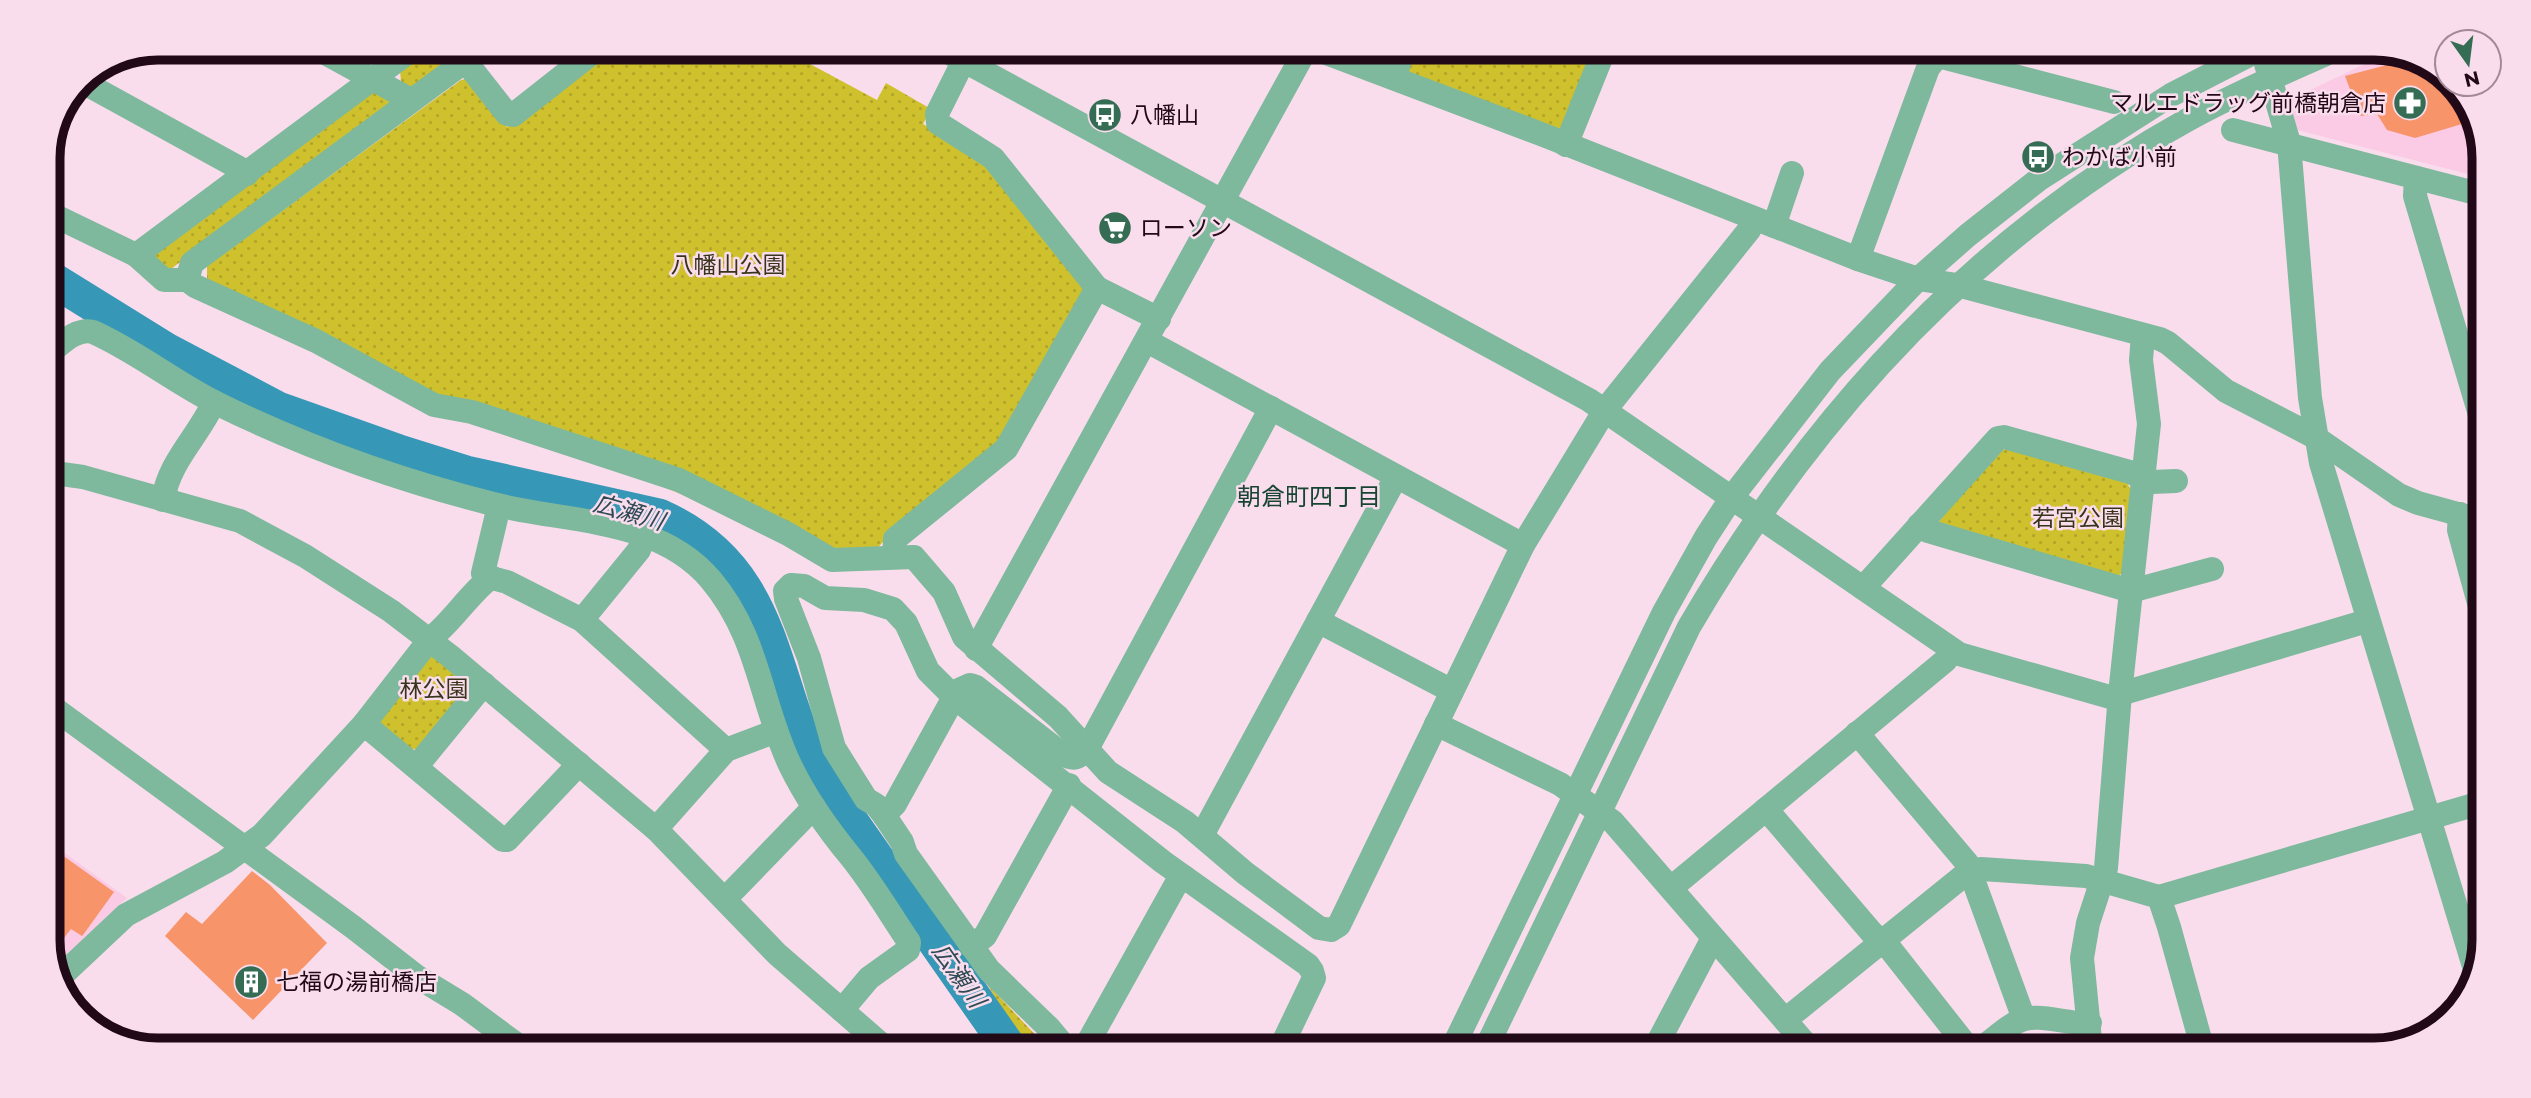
<svg xmlns="http://www.w3.org/2000/svg" width="2531" height="1098" font-family="Montserrat,'Noto Sans JP',sans-serif">
<defs>
<pattern id="park-dots" width="8" height="8" patternUnits="userSpaceOnUse" patternTransform="scale(1.75)"><rect width="8" height="8" fill="#cfc12e"/><path d="M2 2h.1M6 6h.1" fill="none" stroke="#b1a428" stroke-width="1.8" stroke-linecap="round"/></pattern>
</defs>
<rect width="100%" height="100%" fill="#fadded"/>
<!-- built -->
<g fill="#fbcbe6">
<path d="M2392,55H2415L2447,80V84H2453L2461,91L2484,151L2483,178L2297,130L2289,100L2369,62Z"/>
<path d="M48,841L127,898L54,966L48,948Z"/>
</g>
<!-- park -->
<g fill="url(#park-dots)">
<path d="M429,48H468L412,88L401,82L400,70Z"/>
<path d="M606,49L784,50L877,100L886,83L931,109L923,124L990,160L1088,283L1000,445L888,536L875,551L835,555L441,399L207,279V266L461,80L469,78L507,127Z"/>
<path d="M1411,52H1596L1564,138L1403,74Z"/>
<path d="M379,91L392,102L167,272L152,255L363,95Z"/>
<path d="M2007,449L2125,480L2132,491L2122,573L2113,580L1937,524L1993,452Z"/>
<path d="M428,653L468,679V689L416,749L404,750L376,726Z"/>
<path d="M987,984L1046,1046H1025Z"/>
</g>
<g fill="none" stroke-linecap="round" stroke-linejoin="round">
<!-- river -->
<path stroke="#3797b6" stroke-width="35" d="M47,276L168,351L278,409L402,453L466,473L659,516C779,569 768,678 820,777L1008,1046"/>
</g>
<!-- building -->
<g fill="#f7946a">
<path d="M2417,57L2447,80V84H2453L2461,91L2472,121L2415,138L2387,130L2377,114L2360,116L2345,76Z"/>
<path d="M48,845L114,892L83,935L82,936L71,929L50,956L48,948Z"/>
<path d="M252,871L270,885L327,943L253,1020L165,936L186,912L202,924Z"/>
</g>
<g fill="none" stroke-linecap="round" stroke-linejoin="round">
<!-- minor -->
<g stroke="#7eb99d" stroke-width="24">
<path d="M316,48L411,100"/>
<path d="M944,50L1589,400L1959,654L2110,697L2367,621"/>
<path d="M1321,51L1541,134L1858,259L1918,279L1957,285L2160,339L2168,343L2226,391L2315,437L2399,495L2418,503L2480,520"/>
<path d="M1930,54L2114,102"/>
<path d="M964,60L937,114L938,123L993,158L1097,288L1159,319"/>
<path d="M466,62L507,114L513,115L597,49"/>
<path d="M2266,64L2289,143L2310,398L2321,463L2476,973"/>
<path d="M1394,78L1403,52"/>
<path d="M79,80L241,169L247,174"/>
<path d="M2233,130L2483,195"/>
<path d="M1566,145L1603,53"/>
<path d="M2416,178L2415,196L2481,418"/>
<path d="M47,212L136,255L164,280H187L195,286L316,341L434,405L472,412L679,480L788,534L832,560L914,557L944,592L964,637L1058,717L1108,772L1185,822L1245,873L1319,928L1331,930L1339,925L1523,545L1605,410L1749,230L1755,219"/>
<path d="M1774,226L1792,173"/>
<path d="M136,255L414,48"/>
<path d="M1858,259L1928,68L1939,54"/>
<path d="M187,280L192,263L483,48"/>
<path d="M1147,341L1523,545"/>
<path d="M47,355C60,345 76,327 93,332C136,351 174,382 216,403C305,447 398,480 493,504C567,523 658,517 711,580C759,637 760,702 790,765C806,798 827,828 850,856C872,883 890,914 909,942L908,950L869,978L842,1010"/>
<path d="M47,472L83,477L240,521L305,556L391,611L450,656L656,829L777,954L882,1045"/>
<path d="M163,500C169,461 198,437 214,402"/>
<path d="M499,506L483,573L488,577L507,582L582,620L726,750"/>
<path d="M2460,514L2459,530L2479,603"/>
<path d="M1919,525L1928,531L2131,591L2212,569"/>
<path d="M894,557L895,539L1006,449L1097,288"/>
<path d="M1863,588L1998,438L2004,437L2130,472L2152,482L2176,481"/>
<path d="M582,620L639,550L644,535"/>
<path d="M1318,621L1452,691"/>
<path d="M976,649L1305,51"/>
<path d="M48,704L353,927L416,976L462,1004L516,1044"/>
<path d="M364,724L503,840H507L579,764"/>
<path d="M1436,724L1560,784L1613,822L1810,1049"/>
<path d="M1857,733L1967,863L2024,1019"/>
<path d="M416,767L484,684"/>
<path d="M1766,809L1872,933L1891,950L1969,1049"/>
<path d="M884,815L895,804L954,697L959,690L970,685L976,687L1062,754C1074,761 1078,758 1087,749L1271,408"/>
<path d="M656,829L726,750L776,731"/>
<path d="M1201,835L1206,828L1396,477"/>
<path d="M1671,888L1946,660L1951,650"/>
<path d="M2159,897L2477,804"/>
<path d="M725,899L814,807"/>
<path d="M971,946L985,936L1069,785"/>
<path d="M59,978L126,915L225,862L262,835L364,724L430,639C453,621 468,595 491,577"/>
<path d="M1785,1020L1968,872L1981,869L2086,876L2159,897L2169,927L2203,1050"/>
<path d="M1064,1046L1049,1028L989,970L906,854L902,842L884,815L876,805L866,799L834,748L809,658L786,599L785,591L791,585L804,586L825,598L864,600L893,609L906,623L928,671L954,697L1163,862L1308,965L1312,971L1314,978L1281,1047"/>
<path d="M1086,1046L1175,886L1184,877"/>
<path d="M1453,1047L1664,612L1706,537L1732,497L1830,371L1918,279L1968,235L2038,180L2171,95L2249,55"/>
<path d="M1486,1048L1689,627C1812,416 1974,238 2189,119C2233,95 2278,75 2324,55"/>
<path d="M1655,1048L1713,938"/>
<path d="M1980,1049C1992,1041 2004,1029 2017,1022C2037,1011 2067,1025 2090,1023"/>
<path d="M2091,1050L2082,958L2088,923L2106,868L2120,694L2149,424L2141,360L2143,335"/>
</g>
</g>
<!-- icons -->
<defs>
<g id="pharmacy-disc" transform="scale(1.75)"><circle r="9.5" fill="#346c54" stroke="#fadded"/><path d="M-2-6h4v4h4v4h-4v4h-4v-4h-4v-4h4Z" fill="#fff"/></g>
<g id="bus-disc" transform="scale(1.75)"><circle r="9.5" fill="#346c54" stroke="#fadded"/><path d="M-5-6H5V4H4V6H2V4H-2V6H-4V4H-5ZM-3.5-4V0h7V-4ZM-3.5 1.2v1.5H-2V1.2ZM2 1.2v1.5H3.5V1.2Z" fill="#fff"/></g>
<g id="supermarket-disc" transform="scale(1.75)"><circle r="9.5" fill="#346c54" stroke="#fadded"/><path d="M-6-5.5h2.5l.6 2H6L4.5 2H-2.5L-4.4-4H-6ZM-1.5 3.2a1.3 1.3 0 1 0 .1 0ZM3 3.2a1.3 1.3 0 1 0 .1 0Z" fill="#fff"/></g>
<g id="building-disc" transform="scale(1.75)"><circle r="9.5" fill="#346c54" stroke="#fadded"/><path d="M-4-6H4V6H1V3H-1V6H-4ZM-2.5-4.3h1.7v1.8h-1.7ZM.8-4.3h1.7v1.8H.8ZM-2.5-1h1.7V.8h-1.7ZM.8-1h1.7V.8H.8Z" fill="#fff"/></g>
</defs>
<g fill-rule="evenodd">
<use href="#pharmacy-disc" x="2410" y="103"/>
<use href="#bus-disc" x="1105" y="115"/>
<use href="#bus-disc" x="2038" y="157"/>
<use href="#supermarket-disc" x="1115" y="228"/>
<use href="#building-disc" x="251" y="982"/>
</g>
<g text-anchor="middle" dominant-baseline="central" stroke-width="5" stroke-linejoin="round" paint-order="stroke">
<!-- poi labels -->
<g font-size="23" fill="#210918" stroke="#fadded" text-anchor="start">
<text x="2386" y="103" text-anchor="end">マルエドラッグ前橋朝倉店</text>
<text x="1130" y="115">八幡山</text>
<text x="2062" y="157">わかば小前</text>
<text x="1140" y="228">ローソン</text>
<text x="276" y="982">七福の湯前橋店</text>
</g>
<!-- park labels -->
<g font-size="23" fill="#36341b" stroke="#fadded">
<text x="728" y="265">八幡山公園</text>
<text x="2078" y="518">若宮公園</text>
<text x="434" y="689">林公園</text>
</g>
<!-- neighbourhood labels -->
<g font-size="24" fill="#184533" stroke="#fadded">
<text x="1309" y="496">朝倉町四丁目</text>
</g>
<!-- water labels -->
<g font-size="24" font-style="italic" fill="#2d4a55" stroke="#fadded">
<text transform="translate(629 512) rotate(16)">広瀬川</text>
<text transform="translate(959 975) rotate(55)">広瀬川</text>
</g>
</g>
<!-- crop -->
<path d="M0 0H2531V1098H0ZM158 60H2374A98 98 0 0 1 2472 158V940A98 98 0 0 1 2374 1038H158A98 98 0 0 1 60 940V158A98 98 0 0 1 158 60Z" fill="#fadded" fill-rule="evenodd"/>
<path fill="none" stroke="#210918" stroke-width="9" d="M158 60H2374A98 98 0 0 1 2472 158V940A98 98 0 0 1 2374 1038H158A98 98 0 0 1 60 940V158A98 98 0 0 1 158 60Z"/>
<!-- north arrow -->
<g transform="translate(2468 63) rotate(166)"><circle r="33" fill="#fadded" stroke="#a38898" stroke-width="2"/>
<path d="M0-5L12 26L0 18L-12 26Z" fill="#346c54"/>
<text y="-10" font-size="19" font-weight="bold" text-anchor="middle" fill="#210918">N</text>
</g>
</svg>
